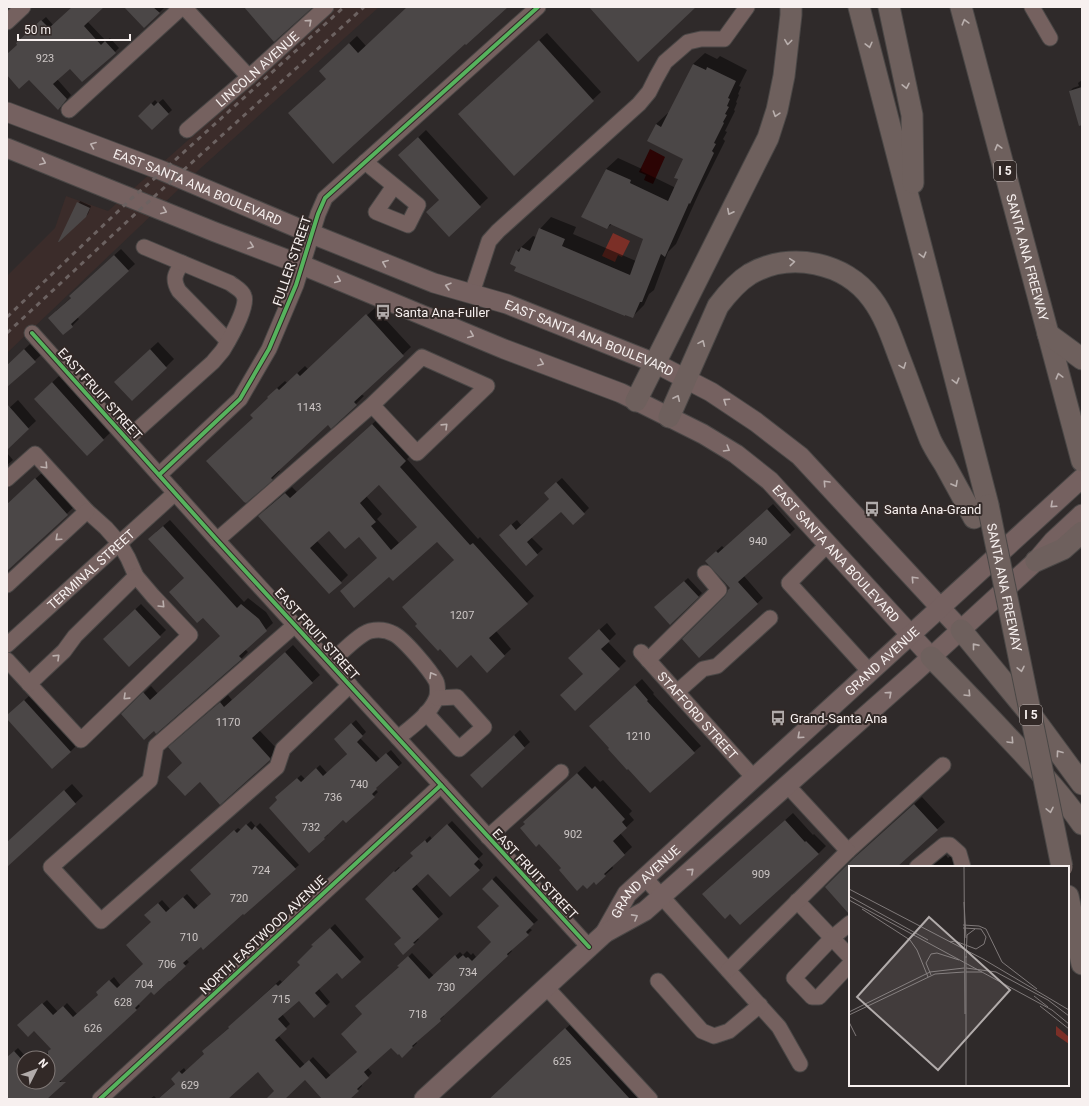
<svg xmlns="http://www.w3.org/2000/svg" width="1089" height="1106" font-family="Roboto,sans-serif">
<rect width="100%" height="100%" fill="#2f2a2a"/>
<!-- built -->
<path fill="#3b2c2a" d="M336,7H379L202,167L7,353V276L55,228L66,196L108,211L292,48Z"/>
<!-- green -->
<path fill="#7b2f27" d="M613,233L630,241L622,257L618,255L615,262L602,256Z"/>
<!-- water -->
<path fill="#2c0404" d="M650,149L665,157L653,184L644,180L646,175L639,172Z"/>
<!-- shadow -->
<g fill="#0007" fill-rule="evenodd">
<path d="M76,7H101L87,21L106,41L110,38L119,48L115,52L70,67L57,79L71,95L62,105L30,79L7,73V55L19,45L21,39L46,17L53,25Z"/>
<path d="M126,7H162L164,8L159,13Z"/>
<path d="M408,7H507L465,42L327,79L328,63L357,36L366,46Z"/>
<path d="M547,33L601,92L514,174L467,106Z"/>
<path d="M705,53L717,59L720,56L747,70L739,86L741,87L738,94L739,95L736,102L737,103L734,110L735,111L725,131L727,132L723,139L725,141L699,193L676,244L668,252L654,290L649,294L644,305L632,317L517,266V251L533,236L536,237L540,229L551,217L576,227L573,234L636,261L644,239L612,224L607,228L582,217L606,169L618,158L642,169L641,171L676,188L685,159L656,124L668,113H669L693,64Z"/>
<path d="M1082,80V112L1070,91L1073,88L1079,86L1078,83Z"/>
<path d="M163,99L172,110L152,129L139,116L155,100L158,103Z"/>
<path d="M426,130L488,198L449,235L440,199L407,148Z"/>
<path d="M80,201L91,206L88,214L60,240Z"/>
<path d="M121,249L135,264L77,317L79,319L72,326L56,311L72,297L77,289Z"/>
<path d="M375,308L411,347L361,394L364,396L356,404L331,427L328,424L278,470L280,471L272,479L246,502L254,417L276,389L285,381L287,383L305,366L308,369Z"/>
<path d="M158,342L174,359L133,400L123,374Z"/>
<path d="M30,344L41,355L7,386V365Z"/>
<path d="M60,375L111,432L87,455L43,391Z"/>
<path d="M18,400L36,421L7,448V410Z"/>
<path d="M380,417L412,454L407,459L478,539L480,537L534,596L496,631L511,649L487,671L455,560L437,540L378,558L359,536L329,530L317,541L348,575L341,582L266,509L292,487L297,492ZM380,484L418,527L399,543L377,519L382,514L366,496Z"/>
<path d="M7,453L13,460L7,465Z"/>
<path d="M43,472L75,506L7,570V504Z"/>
<path d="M562,478L589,508L584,513L561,510L531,537L543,549L526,564L505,530L517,520L521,525L550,499V488Z"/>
<path d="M773,504L795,529L744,576L763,598L699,657L731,588L712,555L722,546L724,548Z"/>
<path d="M170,520L244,602L248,598L266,612L273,623L245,649L248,652L241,659L154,730L122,714L151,686L158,694L221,636L156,532Z"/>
<path d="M688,578L702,593L671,624L659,604Z"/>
<path d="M141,604L166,630L129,666L104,639Z"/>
<path d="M607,623L616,634L608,642L626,661L575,710L584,674L576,651Z"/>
<path d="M293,645L320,675L259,730L278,750L269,759L183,762L177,740L228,695L232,700Z"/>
<path d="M642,679L654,693L653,694L701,746L694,752L610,748L597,719Z"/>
<path d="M30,695L76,746L70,752L7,717Z"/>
<path d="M356,720L366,732L360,738L380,759L391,750L402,763L379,784L375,789L378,792L374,796L346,822L344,819L327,834L328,835L324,838L279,800L280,794L301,775L305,779L320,765L327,773L348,753L335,739Z"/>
<path d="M520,730L530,742L482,786L477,769Z"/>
<path d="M585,766L600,782L603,780L632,811L629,814L634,820L620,833L632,847L612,866L613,868L605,875L594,881L563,868L526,824L532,815Z"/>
<path d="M72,784L83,796L7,865V843Z"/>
<path d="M922,797L945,822L895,867H850V908L847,910L826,887L863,850Z"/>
<path d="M793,813L813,835L814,834L826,846L818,854L711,887Z"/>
<path d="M251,821L256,827L260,823L299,865L243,912L201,946L186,959L189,962L170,980L152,990L138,1004L140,1006L136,1010L60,1080L63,1084L37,1099H7V1058L18,1048L27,1058H24V1082H48V1058H42L52,1049L34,1030L22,1022L47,1000L58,1012L67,1003L77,1014L99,995L101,989L114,977L121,986L144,964L152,922L149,912L162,900L170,909L187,894L198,906L212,894L195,867L238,828L241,830Z"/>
<path d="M452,821L483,854L478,859L483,865L479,870L428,872L416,884L443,914L417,938L419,939L414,944L402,938L366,899L399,867L400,868L414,856L416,849L430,836L432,839Z"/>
<path d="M953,854L959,861L953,867H931L946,855L948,858Z"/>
<path d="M496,876L538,920L529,928L532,930L511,950L512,951L508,955L443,1015L444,1016L416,1042L417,1043L413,1047H391L368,1068L372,1073L361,1084L362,1086L350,1098L351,1099H321L322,1098L305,1079L283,1099H267L276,1091L258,1071L227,1099H158L176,1083V1075L184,1068L186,1071L206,1053L207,1047L230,1027L233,1023L280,980L282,982L302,965L314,946L317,941L335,924L364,957L342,977L337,972L319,989L330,1002L326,1006L299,999L282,1014L290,1024L278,1035L305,1065L313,1057L331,1076L358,1052L364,1014L400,967L399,966L412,953L434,976L460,952L463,955L467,951L471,955L473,953L476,957L492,942L500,906L483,889Z"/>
<path d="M574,1021L644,1099H489Z"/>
<path d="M154,1096L157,1099H150Z"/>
</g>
<!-- building -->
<g fill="#4b4747" fill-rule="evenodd">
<path d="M72,7H104L84,26L101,45L105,41L116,53L82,82L70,69L53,84L67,99L58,110L29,80L19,89L7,75V54L17,45L16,43L41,20L49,28Z"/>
<path d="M124,7H153L160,13L144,28Z"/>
<path d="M244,7H313L274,42Z"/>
<path d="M407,7H508L466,45L465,44L333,164L288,113L326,79L319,71L349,43L358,53Z"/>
<path d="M589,7H696L638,62Z"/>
<path d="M539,40L594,101L514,176L458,114Z"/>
<path d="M693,64L706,70L707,67L736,81L728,98L730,99L727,106L729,107L725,114L727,115L723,122L724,123L714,143L716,144L712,151L714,153L690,204L689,203L665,257L661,254L642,302H640L633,318L625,315V316L514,271L516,267L510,264L516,250L519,252L521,247L530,251L539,228L565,239L562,246L630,275L643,239L610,224L607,229L581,217L606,169L631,180L630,183L668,201L678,179L674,178L683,159L647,141L656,124L661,127Z"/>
<path d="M1082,87V125L1079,126L1069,91Z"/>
<path d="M158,102L169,114L152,130L138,116L151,103L154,106Z"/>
<path d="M418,137L481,207L449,237L426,212L439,200L398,155Z"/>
<path d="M77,202L90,208L86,217L59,242H58Z"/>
<path d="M114,255L129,271L71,324L73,327L63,335L48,318L71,298L69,296Z"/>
<path d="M366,314L404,356L354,402L357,405L331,429L328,425L271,478L273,480L246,503L244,502L206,461L253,418L250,415L268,398L267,397L277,388L279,390L297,373L300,376Z"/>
<path d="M24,349L36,362L7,387V365Z"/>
<path d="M150,349L167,368L132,401L114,382Z"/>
<path d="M52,382L104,440L87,456L34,399Z"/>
<path d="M7,404L29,429L7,450Z"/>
<path d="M372,424L406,461L400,467L470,545L473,543L528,604L489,638L505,656L487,673L471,655L457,668L440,649L438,651L425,637L415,626L417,624L402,607L454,560L437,542L393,581L389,577L354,608L340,591L377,558L359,537L345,549L329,531L310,548L342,583L329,594L258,516L285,493L290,498ZM379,485L417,527L391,550L371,526L376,522L360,503Z"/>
<path d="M35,478L68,515L7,571V504Z"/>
<path d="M556,482L585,514L573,525L561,512L527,542L538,555L526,566L499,535L511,524L516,530L549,499L544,493Z"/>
<path d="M767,509L791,535L738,582L758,604L699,658L682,639L725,596L727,593L728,590L730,588L705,561L716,551L718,553Z"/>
<path d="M163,526L237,608L241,604L259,619L267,631L239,656L242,659L236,664L156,734L154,731L144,740L121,714L143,692L150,700L220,636L203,618L197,623L169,592L184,578L148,539Z"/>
<path d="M684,581L699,597L670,625L654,607Z"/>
<path d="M135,609L161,637L129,667L103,639Z"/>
<path d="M599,629L610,641L601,649L620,669L575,711L560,695L583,674L568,658Z"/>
<path d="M285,652L313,683L252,738L270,758V760L220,805L200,782L185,796L167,777L182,763L168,747L220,702L224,707Z"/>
<path d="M635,685L648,700L647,701L695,753L650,793L628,769L627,770L608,749L609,748L589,726Z"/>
<path d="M24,700L71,752L52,769L7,719V715Z"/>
<path d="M351,723L363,736L357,742L376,762L386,753L399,767L376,788L377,789L372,794L375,797L346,823L343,820L324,838L325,839L309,853L269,808L277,800L275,797L297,778L301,782L316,768L323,776L347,754L334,739Z"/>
<path d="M514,735L525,748L482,788L470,775Z"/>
<path d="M577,773L592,789L595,786L625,819L622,822L627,828L613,841L625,855L604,874L606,876L596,885L594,882L587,889L583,885L577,891L559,870L561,868L539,844L536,847L520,828L525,824L523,822Z"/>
<path d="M64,790L76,804L7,867V842Z"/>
<path d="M914,804L938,830L897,867H850L849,914L825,887L854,858Z"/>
<path d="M785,820L805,842L806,841L819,854L740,925L730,914L725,919L702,894Z"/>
<path d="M246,824L252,830L255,826L296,869L244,915L243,914L203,950L201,947L183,963L186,966L170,981H169L154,995L151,992L135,1008L137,1010L59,1082H66L47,1099H7V1057L14,1051L24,1062V1082H48V1051L51,1049L34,1031L28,1037L17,1025L42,1003L53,1015L63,1006L73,1017L98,995L96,992L109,980L117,988L143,964L126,945L151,922L144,915L158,903L166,912L183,897L194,909L211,894L190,870L234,830L237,833Z"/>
<path d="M447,824L479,859L474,864L480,870L450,897L428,874L412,889L439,919L413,943L415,944L403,955L394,944L401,938L365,899L394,871L395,872L413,856L410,853L425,840L427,843Z"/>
<path d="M492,879L534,924L526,932L529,935L507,954L508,956L440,1019L441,1021L412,1046L413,1047L402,1058L399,1054L398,1055L391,1048L364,1072L369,1078L357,1089L359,1091L350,1099H322L305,1080L285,1099H266L274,1091L258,1072L228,1099H158L175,1084L171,1079L179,1071L182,1074L204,1054L202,1051L229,1028L228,1027L276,984L278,986L300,965L297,962L313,946L311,945L330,928L361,962L342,979L337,973L315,993L327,1006L314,1018L299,1001L278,1019L287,1029L275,1040L300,1068L309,1060L326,1079L357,1052L341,1034L362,1014L355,1006L399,967L397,966L408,956L429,979L455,955L458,959L463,955L466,958L468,957L472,961L491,942L477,927L499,906L482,889Z"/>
<path d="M565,1028L630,1099H489Z"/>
</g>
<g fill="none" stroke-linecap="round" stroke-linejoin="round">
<!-- minor casing -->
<g stroke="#4a4746" stroke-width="17">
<g id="minor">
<path d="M184,7L249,77"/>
<path d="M1032,7L1050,38"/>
<path d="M7,22L23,7"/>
<path d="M69,110L182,7"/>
<path id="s1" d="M187,130L249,77L326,7"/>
<path d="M365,162L418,205L408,225L376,212L394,186"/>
<path d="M182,263C175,274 172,279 179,291L228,341"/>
<path d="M472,293L489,241L498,231L639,104L649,92L656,78L665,62L688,42L701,39H724L747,7"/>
<path d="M32,333L217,540L589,947"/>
<path d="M127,439L213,362C216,358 220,354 223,350C229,340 249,306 244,296C242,290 235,287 230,283L144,247"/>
<path d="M159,475L240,399L269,349L296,285L318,214L325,198L538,7"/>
<path d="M7,479L35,454L87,511L106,528L120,544L128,558L136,576L153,596L190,635L81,740L7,660"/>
<path d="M217,540L372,405L417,453L487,386L422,357L372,405"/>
<path d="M828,544L789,583L870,672"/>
<path d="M7,585L87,511"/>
<path d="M295,625L156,746L150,780L51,867L101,921L277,767L283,749L350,685"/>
<path id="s2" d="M7,645L175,493"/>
<path id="s3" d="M641,652L754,778"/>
<path d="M648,660L719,590L705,573"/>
<path d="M330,663C339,655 359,634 370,631C378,629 387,630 394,634C405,640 430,670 436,681C438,685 438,695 436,699C430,714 410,728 398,738"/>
<path d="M29,684L64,651L75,636L136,576"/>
<path d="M677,692L703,669L717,666L770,618"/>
<path d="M426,713L459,749L484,727L457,697L437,698"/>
<path d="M488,837L561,772"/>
<path d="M848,851L943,765"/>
<path d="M917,867L944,845H950L959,853L963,867"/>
<path d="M645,878L779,1027L800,1064"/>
<path d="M797,901L850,957"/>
<path d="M850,923L832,938L794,978L812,997H819L850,964"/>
<path d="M728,970L848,851L787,785"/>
<path d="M658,981L702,1031L714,1036L729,1031L760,1005"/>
<path d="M546,987L650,1099"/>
<path d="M100,1099L441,785"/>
</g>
</g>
<!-- major casing -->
<g stroke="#4a4746" stroke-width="21">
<g id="major">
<path id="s4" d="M7,112L163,171L312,234L434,283L507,304L655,363L711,392L756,422L800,456L961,630"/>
<path id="s5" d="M7,148L215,232L302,265L504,349L621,393L703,434L736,454L770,481L931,657"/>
<path id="s6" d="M605,933L627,894L1082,478"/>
<path d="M424,1099L605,933L645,911L916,671L1036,561L1053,541L1082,514"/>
</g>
</g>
<!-- highway casing -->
<g stroke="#4a4746" stroke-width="23">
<g id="highway">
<path d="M859,7L988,505"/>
<path d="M889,7L912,115L913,183"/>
<path id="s7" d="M961,7L1082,461"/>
<path d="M1048,334L1082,359"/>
<path d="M636,401L768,138L777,110L784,76L791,15V7"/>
<path d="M669,417L718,306C727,294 737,282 750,274C790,251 845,262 872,299C884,315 891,335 898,354C909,382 919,411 930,439C934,448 940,457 945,465C955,483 964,500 974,518"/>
<path d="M1036,561L1063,549L1082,532"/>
<path d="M961,630L1035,720L1082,784"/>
<path d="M931,657C962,688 992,720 1022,752C1043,775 1064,798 1082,824"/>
<path d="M1068,896L1082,964"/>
</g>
</g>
<!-- minor -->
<use href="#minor" stroke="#75615f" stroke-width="15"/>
<!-- major -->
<use href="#major" stroke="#756160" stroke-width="19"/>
<!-- highway -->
<use href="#highway" stroke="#6e605d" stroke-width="21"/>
<!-- rail -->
<g stroke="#6c6261" stroke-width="3" stroke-dasharray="5 5" stroke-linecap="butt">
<path d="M7,317L132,198L163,171L344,7"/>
<path d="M7,333L146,204L364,7"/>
</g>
<!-- highway-bridge casing -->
<g stroke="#4a4746" stroke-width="23" stroke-linecap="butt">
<g id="highway-bridge">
<path id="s8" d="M988,505L1062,867"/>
</g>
</g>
<!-- highway-bridge -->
<use href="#highway-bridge" stroke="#6e605d" stroke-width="21"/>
<!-- cycleway casing -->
<g stroke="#322927" stroke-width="6">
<g id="cycleway">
<path d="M32,333L217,540L589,947"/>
<path d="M159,475L240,399L269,349L296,285L318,214L325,198L538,7"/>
<path d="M100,1099L441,785"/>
</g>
</g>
<!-- cycleway -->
<use href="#cycleway" stroke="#56b35d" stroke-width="4"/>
</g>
<!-- one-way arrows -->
<defs><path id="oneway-chevron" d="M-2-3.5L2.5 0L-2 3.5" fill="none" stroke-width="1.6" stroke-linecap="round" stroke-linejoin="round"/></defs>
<g stroke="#bcb0ae">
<use href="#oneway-chevron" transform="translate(309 22) rotate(-42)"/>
<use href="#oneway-chevron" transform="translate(445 426) rotate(-44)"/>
<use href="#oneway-chevron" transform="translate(45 466) rotate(47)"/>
<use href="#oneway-chevron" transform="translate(58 538) rotate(138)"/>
<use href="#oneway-chevron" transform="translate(162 605) rotate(46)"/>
<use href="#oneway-chevron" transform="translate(57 657) rotate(-44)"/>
<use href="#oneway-chevron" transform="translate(432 675) rotate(-121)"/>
<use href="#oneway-chevron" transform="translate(126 697) rotate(136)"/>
</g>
<g stroke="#b9afad">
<use href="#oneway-chevron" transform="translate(965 22) rotate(-105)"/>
<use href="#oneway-chevron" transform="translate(788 42) rotate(97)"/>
<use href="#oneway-chevron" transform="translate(869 45) rotate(76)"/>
<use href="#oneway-chevron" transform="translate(906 86) rotate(78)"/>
<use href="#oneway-chevron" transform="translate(776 114) rotate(108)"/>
<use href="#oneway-chevron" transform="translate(998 147) rotate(-105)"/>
<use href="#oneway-chevron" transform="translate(730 212) rotate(117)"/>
<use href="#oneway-chevron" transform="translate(923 255) rotate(75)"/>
<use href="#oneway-chevron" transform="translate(792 262) rotate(-5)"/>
<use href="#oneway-chevron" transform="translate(702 343) rotate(-66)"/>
<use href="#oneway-chevron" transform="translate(903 366) rotate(69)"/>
<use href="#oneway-chevron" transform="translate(1059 376) rotate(-105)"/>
<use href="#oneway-chevron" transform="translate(956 381) rotate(75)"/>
<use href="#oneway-chevron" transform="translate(677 398) rotate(-65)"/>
<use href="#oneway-chevron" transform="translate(955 484) rotate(61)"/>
<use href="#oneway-chevron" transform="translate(975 646) rotate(-129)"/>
<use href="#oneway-chevron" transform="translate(1021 669) rotate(78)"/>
<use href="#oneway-chevron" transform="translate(968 694) rotate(46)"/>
<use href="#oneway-chevron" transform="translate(1011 741) rotate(47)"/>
<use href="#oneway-chevron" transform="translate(1059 753) rotate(-126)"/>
<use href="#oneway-chevron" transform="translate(1050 810) rotate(78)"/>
</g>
<g stroke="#bcb0af">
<use href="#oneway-chevron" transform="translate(93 145) rotate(-159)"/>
<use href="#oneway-chevron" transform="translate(43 162) rotate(22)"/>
<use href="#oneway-chevron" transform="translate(164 211) rotate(22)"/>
<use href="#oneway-chevron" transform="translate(251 246) rotate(20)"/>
<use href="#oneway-chevron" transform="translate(385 263) rotate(-158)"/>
<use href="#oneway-chevron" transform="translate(338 280) rotate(23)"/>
<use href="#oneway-chevron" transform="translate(448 286) rotate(-164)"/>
<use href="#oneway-chevron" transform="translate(471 335) rotate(23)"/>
<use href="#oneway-chevron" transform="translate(541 363) rotate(21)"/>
<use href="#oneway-chevron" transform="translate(726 401) rotate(-146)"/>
<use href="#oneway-chevron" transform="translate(727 449) rotate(31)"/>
<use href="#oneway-chevron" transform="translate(826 483) rotate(-133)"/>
<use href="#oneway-chevron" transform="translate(1053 505) rotate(138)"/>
<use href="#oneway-chevron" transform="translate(914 579) rotate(-133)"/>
<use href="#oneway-chevron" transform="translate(889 694) rotate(-42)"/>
<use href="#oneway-chevron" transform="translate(800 736) rotate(138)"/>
<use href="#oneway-chevron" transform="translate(691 871) rotate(-42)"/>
<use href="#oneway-chevron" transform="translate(635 917) rotate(-29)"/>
</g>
<!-- icons -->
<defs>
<g id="bus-bare" transform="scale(1.2)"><path d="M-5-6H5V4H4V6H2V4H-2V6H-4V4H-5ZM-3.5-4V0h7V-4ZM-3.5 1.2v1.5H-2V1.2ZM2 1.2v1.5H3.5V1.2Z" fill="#b1abaa" stroke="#322927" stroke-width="2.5" paint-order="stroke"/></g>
</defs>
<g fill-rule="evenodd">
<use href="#bus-bare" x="383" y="312"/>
<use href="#bus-bare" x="872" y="509"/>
<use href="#bus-bare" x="778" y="718"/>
</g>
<g text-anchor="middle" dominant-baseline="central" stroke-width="4" stroke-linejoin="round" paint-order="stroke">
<!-- number labels -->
<g font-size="11" fill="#ccc6c5">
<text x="45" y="58">923</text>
<text x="309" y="407">1143</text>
<text x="758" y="541">940</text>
<text x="462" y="615">1207</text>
<text x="228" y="722">1170</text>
<text x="638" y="736">1210</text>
<text x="359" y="784">740</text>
<text x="333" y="797">736</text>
<text x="311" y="827">732</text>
<text x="573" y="834">902</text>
<text x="261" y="870">724</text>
<text x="761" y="874">909</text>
<text x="239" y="898">720</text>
<text x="189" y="937">710</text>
<text x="167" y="964">706</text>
<text x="468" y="972">734</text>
<text x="144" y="984">704</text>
<text x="446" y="987">730</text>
<text x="281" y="999">715</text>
<text x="123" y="1002">628</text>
<text x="418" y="1014">718</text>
<text x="93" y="1028">626</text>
<text x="562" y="1061">625</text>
<text x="190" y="1085">629</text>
</g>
<!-- shield labels -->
<g fill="#322927" stroke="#bcb4b3" stroke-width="1">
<rect x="994" y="161" width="22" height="20" rx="3"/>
<rect x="1020" y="705" width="22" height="20" rx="3"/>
</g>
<g font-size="12" font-weight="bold" fill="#f7f0ef">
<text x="1005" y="171">I 5</text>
<text x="1031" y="715">I 5</text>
</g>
<!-- street labels -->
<g font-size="13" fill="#f7f0ef" stroke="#322927">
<text stroke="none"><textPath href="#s1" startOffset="93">LINCOLN AVENUE</textPath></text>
<text stroke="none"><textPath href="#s4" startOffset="205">EAST SANTA ANA BOULEVARD</textPath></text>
<text stroke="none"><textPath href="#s7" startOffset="259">SANTA ANA FREEWAY</textPath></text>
<text transform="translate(292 261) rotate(-71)">FULLER STREET</text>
<text stroke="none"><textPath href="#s4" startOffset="625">EAST SANTA ANA BOULEVARD</textPath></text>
<text transform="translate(100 394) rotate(48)">EAST FRUIT STREET</text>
<text stroke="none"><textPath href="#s5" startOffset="933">EAST SANTA ANA BOULEVARD</textPath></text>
<text stroke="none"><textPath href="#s2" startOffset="113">TERMINAL STREET</textPath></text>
<text stroke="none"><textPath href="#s8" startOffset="84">SANTA ANA FREEWAY</textPath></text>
<text transform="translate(317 634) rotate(48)">EAST FRUIT STREET</text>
<text stroke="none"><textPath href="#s6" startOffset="390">GRAND AVENUE</textPath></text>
<text stroke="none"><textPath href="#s3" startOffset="85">STAFFORD STREET</textPath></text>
<text transform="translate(535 874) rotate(47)">EAST FRUIT STREET</text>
<text stroke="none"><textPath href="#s6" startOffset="66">GRAND AVENUE</textPath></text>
<text transform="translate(263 935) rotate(-43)">NORTH EASTWOOD AVENUE</text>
</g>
<!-- poi labels -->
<g font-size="13" fill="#f7f0ef" stroke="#322927" text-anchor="start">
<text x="395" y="312">Santa Ana-Fuller</text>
<text x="884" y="509">Santa Ana-Grand</text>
<text x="790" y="718">Grand-Santa Ana</text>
</g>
</g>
<!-- overview -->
<g transform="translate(849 866)">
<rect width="220" height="220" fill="#2f2a2a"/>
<path d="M207,160L220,171V178L207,169Z" fill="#7b2f27"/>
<path fill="none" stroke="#7f7979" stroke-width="1" d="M115,0L116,148M0,23L134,93L220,144M0,30L79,74M0,34L203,144L220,158M115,36L117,72M13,43L61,74L68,84L79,111M114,59L130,60L137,63L153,96L188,123M101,76L106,75L127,83L135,78L137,71L132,63L114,62M117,92L118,69L126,63M117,102L147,106L199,134L220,150M117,106H133M82,109L77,97L82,88L88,87L110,94M185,130L199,141M191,140L220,163M0,146L81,106L115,102M0,149L86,108L115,106M0,156L7,170M117,220V90"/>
<path fill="#b1abaa" fill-opacity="0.15" stroke="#b1abaa" stroke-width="2" d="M80,51L161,124L89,204L8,131Z"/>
<rect width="220" height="220" fill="none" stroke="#f7f0ef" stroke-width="2"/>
</g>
<!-- border -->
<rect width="1089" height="1106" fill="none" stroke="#f7f0ef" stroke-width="16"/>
<!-- north arrow -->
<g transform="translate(36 1070) rotate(48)"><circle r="19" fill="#322927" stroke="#817977"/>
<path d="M0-3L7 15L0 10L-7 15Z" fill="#b1abaa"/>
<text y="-6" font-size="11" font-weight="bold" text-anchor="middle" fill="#f7f0ef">N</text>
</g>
<!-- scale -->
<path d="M18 34v6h112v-6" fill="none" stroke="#f7f0ef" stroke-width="2"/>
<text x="24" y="34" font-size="12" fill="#f7f0ef" stroke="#322927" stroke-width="3" paint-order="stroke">50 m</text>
</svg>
